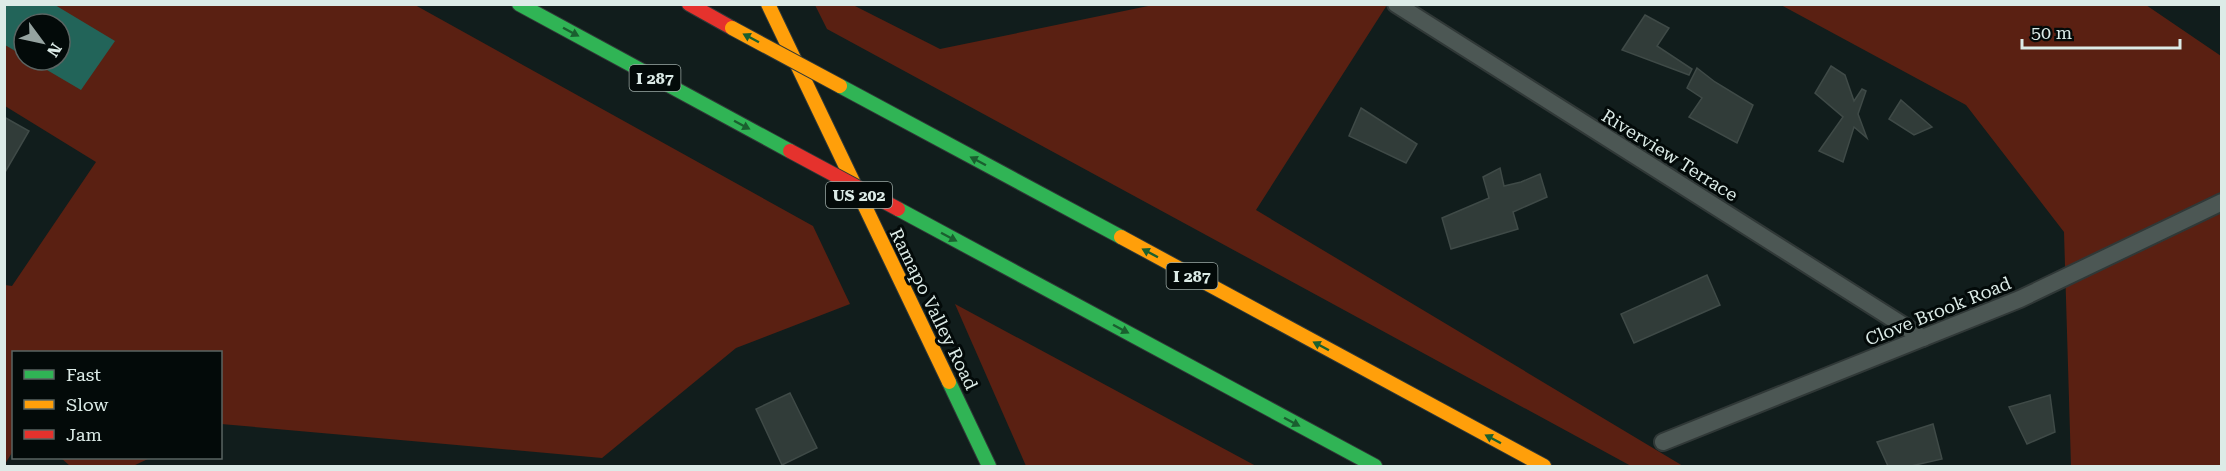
<svg xmlns="http://www.w3.org/2000/svg" width="2226" height="471" font-family="'Roboto Serif',serif">
<rect width="100%" height="100%" fill="#111d1c"/>
<!-- green -->
<g fill="#5a2012" fill-rule="evenodd">
<path d="M5,5H415L813,226L850,304L736,348L602,458L221,424L220,352H14L13,451L5,464V285L12,286L96,162L5,106ZM24,24H60V60H24Z"/>
<path d="M815,5H853L940,49L1153,5H1387L1256,210L1683,466H1631L827,29Z"/>
<path d="M1781,5H2146L2221,56V466H2071L2064,232L1966,105Z"/>
<path d="M955,304L1256,466H1026Z"/>
<path d="M61,458H150L133,466H70Z"/>
</g>
<!-- water -->
<path fill="#226459" d="M5,4L55,5L115,41L81,90L30,60H60V24H24V56L5,45Z"/>
<!-- building -->
<g fill="#313c39" stroke="#3f4a47" stroke-width="1.5">
<path d="M1645,15L1669,28L1657,46L1692,69L1689,75L1622,50Z"/>
<path d="M1831,66L1845,75L1854,101L1862,89L1866,91L1858,114L1867,138L1854,127L1843,162L1819,151L1843,117L1815,93Z"/>
<path d="M1697,68L1715,82L1753,105L1737,143L1689,117L1702,98L1687,88Z"/>
<path d="M1901,100L1932,127L1914,135L1889,119Z"/>
<path d="M1361,108L1417,144L1406,163L1349,136Z"/>
<path d="M4,117L29,131L4,174Z"/>
<path d="M1500,168L1504,186L1521,182L1540,174L1547,197L1513,212L1518,229L1451,249L1442,218L1489,198L1483,177Z"/>
<path d="M1707,275L1720,305L1634,343L1621,314Z"/>
<path d="M790,393L817,448L782,465L756,409Z"/>
<path d="M2050,395L2055,432L2027,444L2009,407Z"/>
<path d="M1933,424L1942,459L1911,466H1888L1877,442Z"/>
</g>
<g fill="none" stroke-linecap="round" stroke-linejoin="round">
<!-- street casing -->
<g stroke="#303837" stroke-width="20">
<g id="street">
<path d="M1396,4L1923,338"/>
<path d="M1663,442L2020,299L2222,202"/>
</g>
</g>
<!-- fast casing -->
<g stroke="#303837" stroke-width="16">
<g id="fast">
<path d="M519,4L790,151"/>
<path d="M840,86L1121,237"/>
<path d="M898,209L1375,466"/>
<path d="M949,382L989,466"/>
</g>
</g>
<!-- slow casing -->
<g stroke="#303837" stroke-width="16">
<g id="slow">
<path d="M768,4L949,382"/>
<path d="M1121,237L1544,466"/>
</g>
</g>
<!-- jam casing -->
<g stroke="#303837" stroke-width="16">
<path id="jam" d="M689,4L732,28"/>
</g>
<!-- street -->
<use href="#street" stroke="#4c5754" stroke-width="16"/>
<!-- fast -->
<use href="#fast" stroke="#30b455" stroke-width="14"/>
<!-- slow -->
<use href="#slow" stroke="#ff9f0a" stroke-width="14"/>
<!-- jam -->
<use href="#jam" stroke="#e5322d" stroke-width="14"/>
<!-- slow-bridge casing -->
<g stroke="#303837" stroke-width="16" stroke-linecap="butt">
<path id="slow-bridge" d="M732,28L840,86"/>
</g>
<!-- jam-bridge casing -->
<g stroke="#303837" stroke-width="16" stroke-linecap="butt">
<path id="jam-bridge" d="M790,151L898,209"/>
</g>
<!-- slow-bridge -->
<use href="#slow-bridge" stroke="#ff9f0a" stroke-width="14"/>
<!-- jam-bridge -->
<use href="#jam-bridge" stroke="#e5322d" stroke-width="14"/>
</g>
<!-- one-way arrows -->
<defs><path id="oneway-solid" d="M-6-.8H1V-3.2L6.5 0L1 3.2V.8H-6Z" transform="scale(1.5)"/></defs>
<g fill="#1a5f2f">
<use href="#oneway-solid" transform="translate(571 32) rotate(28)"/>
<use href="#oneway-solid" transform="translate(751 38) rotate(-152)"/>
<use href="#oneway-solid" transform="translate(742 125) rotate(28)"/>
<use href="#oneway-solid" transform="translate(978 161) rotate(-152)"/>
<use href="#oneway-solid" transform="translate(949 237) rotate(28)"/>
<use href="#oneway-solid" transform="translate(1150 253) rotate(-152)"/>
<use href="#oneway-solid" transform="translate(1121 329) rotate(28)"/>
<use href="#oneway-solid" transform="translate(1321 346) rotate(-152)"/>
<use href="#oneway-solid" transform="translate(1292 422) rotate(28)"/>
<use href="#oneway-solid" transform="translate(1493 439) rotate(-152)"/>
</g>
<g text-anchor="middle" dominant-baseline="central" stroke-width="6" stroke-linejoin="round" paint-order="stroke">
<!-- shield labels -->
<g fill="#030a09" stroke="#9ba8a4" stroke-width="1.5">
<rect x="629.5" y="65" width="51" height="26" rx="4.5"/>
<rect x="826" y="182" width="66" height="26" rx="4.5"/>
<rect x="1166.5" y="263" width="51" height="26" rx="4.5"/>
</g>
<g font-size="16" font-weight="bold" fill="#dcebe7">
<text x="655" y="78">I 287</text>
<text x="859" y="195">US 202</text>
<text x="1192" y="276">I 287</text>
</g>
<!-- street labels -->
<g font-size="18" fill="#dcebe7" stroke="#030a09">
<text transform="translate(1670 155) rotate(32)">Riverview Terrace</text>
<text transform="translate(934 309) rotate(64)">Ramapo Valley Road</text>
<text transform="translate(1938 311) rotate(-22)">Clove Brook Road</text>
</g>
</g>
<!-- border -->
<rect width="2226" height="471" fill="none" stroke="#dcebe7" stroke-width="12"/>
<!-- legend -->
<rect x="12" y="351" width="210" height="108" fill="#030a09" stroke="#5a6462" stroke-width="1.5"/>
<rect x="24" y="370" width="30" height="9" fill="#30b455" stroke="#5a6462" stroke-width="1.5"/>
<text x="66" y="381" font-size="18" fill="#dcebe7">Fast</text>
<rect x="24" y="400" width="30" height="9" fill="#ff9f0a" stroke="#5a6462" stroke-width="1.5"/>
<text x="66" y="411" font-size="18" fill="#dcebe7">Slow</text>
<rect x="24" y="430" width="30" height="9" fill="#e5322d" stroke="#5a6462" stroke-width="1.5"/>
<text x="66" y="441" font-size="18" fill="#dcebe7">Jam</text>
<!-- north arrow -->
<g transform="translate(42 42) rotate(123)"><circle r="28" fill="#030a09" stroke="#5a6462" stroke-width="1.5"/>
<path d="M0-4.5L10 22L0 15L-10 22Z" fill="#95a3a0"/>
<text y="-9" font-size="16" font-weight="bold" text-anchor="middle" fill="#dcebe7">N</text>
</g>
<!-- scale -->
<path d="M2022 39v9h158v-9" fill="none" stroke="#dcebe7" stroke-width="3"/>
<text x="2031" y="39" font-size="18" fill="#dcebe7" stroke="#030a09" stroke-width="4.5" paint-order="stroke">50 m</text>
</svg>
